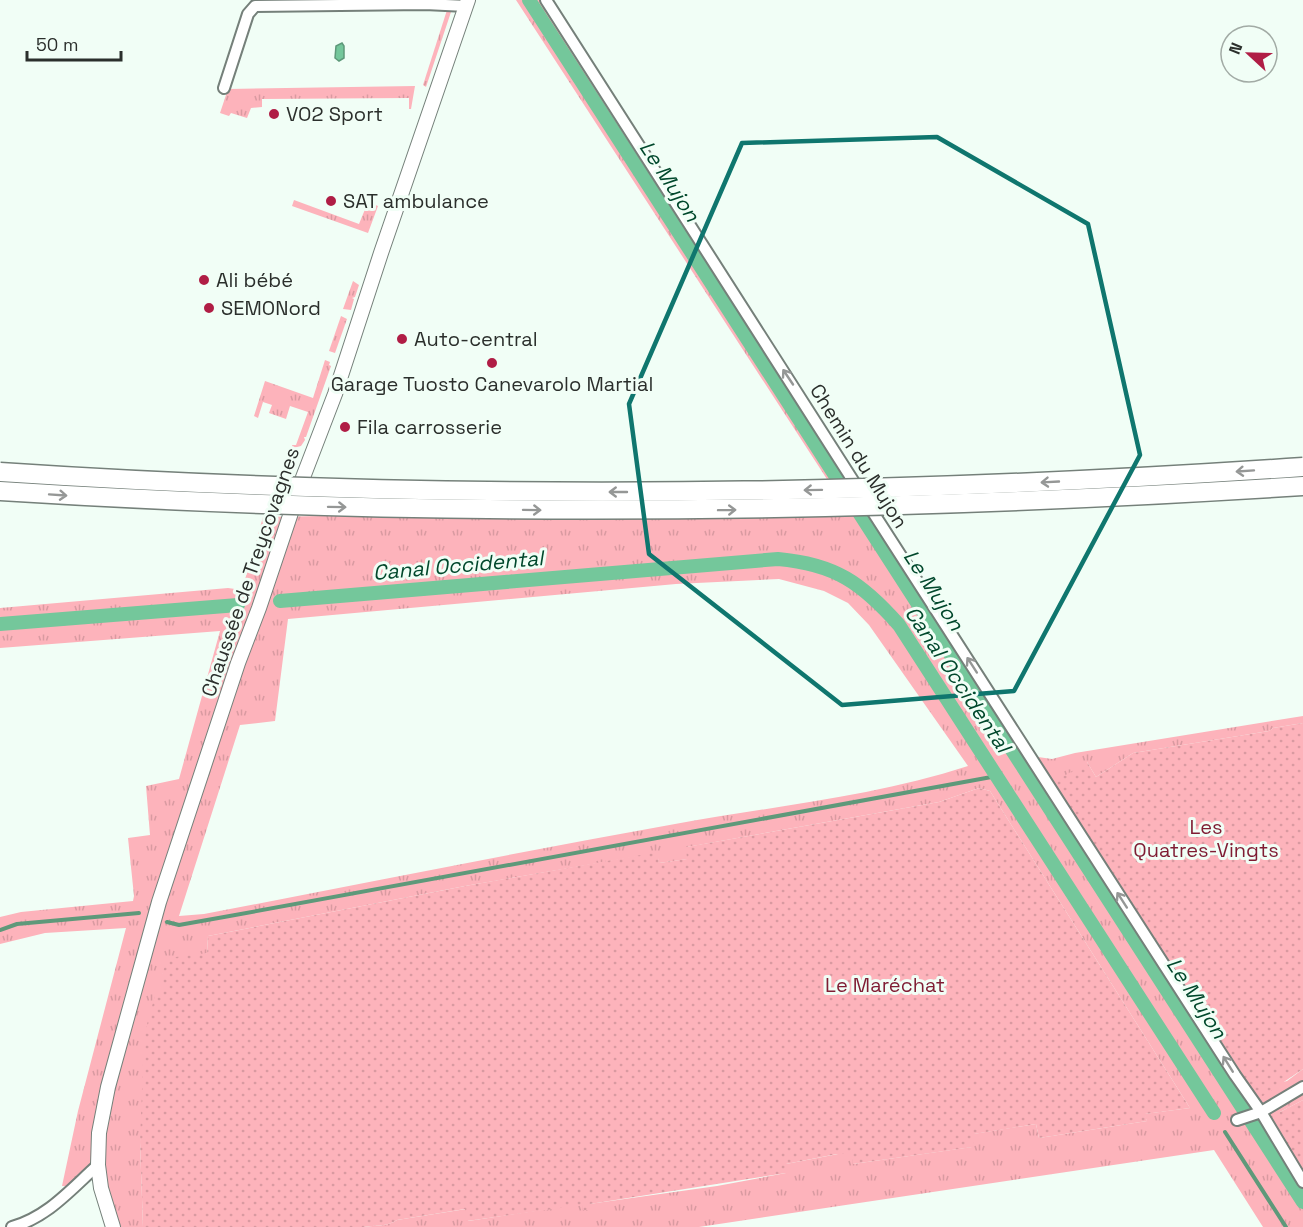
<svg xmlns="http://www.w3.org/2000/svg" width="1303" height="1227" font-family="'Space Grotesk',sans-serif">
<defs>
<pattern id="grass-tufts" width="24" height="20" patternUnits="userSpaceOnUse" patternTransform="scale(1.5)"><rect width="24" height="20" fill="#fdb3bb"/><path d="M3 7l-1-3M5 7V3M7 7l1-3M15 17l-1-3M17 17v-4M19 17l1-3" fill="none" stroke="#d99aa1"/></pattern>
<pattern id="garden-dots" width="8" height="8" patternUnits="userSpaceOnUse" patternTransform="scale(1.5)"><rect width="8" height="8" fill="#fdb3bb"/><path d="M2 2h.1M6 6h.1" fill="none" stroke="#d99aa1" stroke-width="1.8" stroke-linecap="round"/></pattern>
</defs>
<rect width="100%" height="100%" fill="#f1fef6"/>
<!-- grass -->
<g fill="url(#grass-tufts)" fill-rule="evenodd">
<path d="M516,0H546L809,409L865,511L1038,757L1052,759L1075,753L1303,716V723L1273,728L1269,731L1133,753L1096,777L1087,762L1081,826L1109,866L1252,1089L1287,1081L1303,1069V1100L1280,1112L1303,1172V1227H1263L1214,1150L699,1227H364C375,1225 387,1227 397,1220L466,1209L468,1221L582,1204L589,1209V1204L717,1186L786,1173V1164L838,1154H853V1164L972,1147L973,1134L1036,1124L1039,1138L1147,1121L1144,1114L1190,1108L990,791L979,788L939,802L687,847L688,859L659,863L657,853L465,886L208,936L207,953L162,974L163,983L140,1142L143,1227H113L98,1166L75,1187L62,1186L78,1111L126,928L45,933L0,944V917L21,912L133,901L134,896L128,838L150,835L146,786L179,779L220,631L0,648V608L228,588L242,590L263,517L845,507ZM779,579L824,591L848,603L869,625L968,766C873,797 773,806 675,824C518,852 361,884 204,914L179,916L240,725L275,721L288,619L676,584Z"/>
<path d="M447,10L451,12L426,87L423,85Z"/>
<path d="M415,86L411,109H409V98L262,99V107L251,108L247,118L231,113L229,116L220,113L228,89Z"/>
<path d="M294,200L359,224L368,202L378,206L368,233L292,206Z"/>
<path d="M353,281L359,285L355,297L352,298L354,299L351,310L343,309Z"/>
<path d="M341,316L347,319L335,353L329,351Z"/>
<path d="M325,360L330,362L329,365L331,366L306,437H304L305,440L301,446L293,448L292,445H296L308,412L290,406L286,419L269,413L272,405L263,402L258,418L254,416L265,381L313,398Z"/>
</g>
<!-- garden -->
<g fill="url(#garden-dots)">
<path d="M1303,723V1069L1260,1098L1252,1089L1054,782L1087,762L1096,777L1133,753L1269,731L1273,728Z"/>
<path d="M979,788L990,791L1190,1108L1145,1114L1147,1121L1039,1138L1036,1124L974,1134L973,1147L853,1164L852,1154H837L786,1164V1173L590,1204L589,1210H583L582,1205L467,1221L465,1209L397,1220C387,1227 375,1225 363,1227H143L140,1142L144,1035L156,992L161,991L162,974L168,958L207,953L208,936L465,886L658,852L659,863L687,859L686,847L939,802Z"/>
<path d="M1303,1100V1172L1277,1126L1280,1112Z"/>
</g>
<!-- water -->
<path fill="#74c79b" stroke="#5e997a" stroke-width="1.5" d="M342,43L344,46V58L339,61L335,58L336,46Z"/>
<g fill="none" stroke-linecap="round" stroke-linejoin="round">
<!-- stream -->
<g stroke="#5e997a" stroke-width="4">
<path d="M167,922L179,925L224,917L997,776"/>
<path d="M0,930L17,924L139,913"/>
<path d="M1225,1132L1286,1227"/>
</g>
<!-- canal -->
<g stroke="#74c79b" stroke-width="14">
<path d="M529,0L1303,1202"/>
<path d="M280,601L778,559C835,564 862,583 899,625L1214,1113"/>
<path d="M0,624L238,605"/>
</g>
<!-- minor casing -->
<g stroke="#75807a" stroke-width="14">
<g id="minor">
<path d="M546,0L859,490"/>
<path d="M224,88L248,14L255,6L425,4L466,6"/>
<path d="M867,503L1235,1075L1261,1112L1303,1182"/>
<path d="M1237,1120L1261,1112L1303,1087"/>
<path d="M12,1227C48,1217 71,1189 98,1165"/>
</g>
</g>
<!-- secondary casing -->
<g stroke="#75807a" stroke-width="16">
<path id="secondary" d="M113,1227L101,1188L98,1165L99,1133L108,1087L159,902L238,663L259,608L302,480L335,394L381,253L468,0"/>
</g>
<!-- minor -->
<use href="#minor" stroke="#fff" stroke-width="10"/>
<!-- secondary -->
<use href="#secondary" stroke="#fff" stroke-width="14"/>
<!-- motorway-bridge casing -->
<g stroke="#75807a" stroke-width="21" stroke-linecap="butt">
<g id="motorway-bridge">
<path d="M0,472C434,501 869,497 1303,467"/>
<path d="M0,491C434,519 869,514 1303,486"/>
</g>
</g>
<!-- motorway-bridge -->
<use href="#motorway-bridge" stroke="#fff" stroke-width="18"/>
</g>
<!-- one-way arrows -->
<defs><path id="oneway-shaft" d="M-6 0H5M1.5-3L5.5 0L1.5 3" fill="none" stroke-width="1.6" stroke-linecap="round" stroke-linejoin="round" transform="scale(1.5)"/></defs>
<g stroke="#959796">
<use href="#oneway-shaft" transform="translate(788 377) rotate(-124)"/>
<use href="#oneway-shaft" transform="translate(1245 471) rotate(176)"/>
<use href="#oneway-shaft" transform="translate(1050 482) rotate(177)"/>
<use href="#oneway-shaft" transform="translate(813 490) rotate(179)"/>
<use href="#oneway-shaft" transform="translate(618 492) rotate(-180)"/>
<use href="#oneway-shaft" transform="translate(58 495) rotate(4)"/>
<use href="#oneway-shaft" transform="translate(337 507) rotate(1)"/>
<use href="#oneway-shaft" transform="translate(532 510) rotate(1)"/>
<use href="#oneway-shaft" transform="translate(727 510) rotate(-1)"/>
<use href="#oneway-shaft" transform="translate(972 665) rotate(-123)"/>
<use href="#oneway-shaft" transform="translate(1122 900) rotate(-123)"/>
<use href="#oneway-shaft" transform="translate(1228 1064) rotate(-122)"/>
</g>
<!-- marked area -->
<path fill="none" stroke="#0f766e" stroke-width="4.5" stroke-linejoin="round" d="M937,137L1088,224L1140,455L1014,691L842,705L649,554L629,404L742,143Z"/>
<!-- markers -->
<g fill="#b01d45" stroke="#f1fef6" stroke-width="2">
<circle cx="274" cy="114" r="6"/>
<circle cx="331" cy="201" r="6"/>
<circle cx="204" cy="280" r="6"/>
<circle cx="209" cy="308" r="6"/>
<circle cx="402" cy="339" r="6"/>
<circle cx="492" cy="363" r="6"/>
<circle cx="345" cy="427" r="6"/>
</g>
<g text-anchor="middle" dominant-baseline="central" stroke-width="6" stroke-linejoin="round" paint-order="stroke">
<!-- poi labels -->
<g font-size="20" fill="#2b2f2c" stroke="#f1fef6" text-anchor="start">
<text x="286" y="114">VO2 Sport</text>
<text x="343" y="201">SAT ambulance</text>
<text x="216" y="280">Ali bébé</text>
<text x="221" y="308">SEMONord</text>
<text x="414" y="339">Auto-central</text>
<text x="492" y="384" text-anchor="middle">Garage Tuosto Canevarolo Martial</text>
<text x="357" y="427">Fila carrosserie</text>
</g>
<!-- street labels -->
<g font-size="20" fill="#2b2f2c" stroke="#f1fef6">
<text transform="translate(859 456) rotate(58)">Chemin du Mujon</text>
<text transform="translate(250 572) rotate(-71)">Chaussée de Treycovagnes</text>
</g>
<!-- park labels -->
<g font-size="20" fill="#7f1c33" stroke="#f1fef6">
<text x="1206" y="827">Les<tspan x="1206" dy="23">Quatres-Vingts</tspan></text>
<text x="885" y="985">Le Maréchat</text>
</g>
<!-- water labels -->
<g font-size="21" font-style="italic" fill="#01482c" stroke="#f1fef6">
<text transform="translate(670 181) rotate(57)">Le Mujon</text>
<text transform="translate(458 565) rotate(-5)">Canal Occidental</text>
<text transform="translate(934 590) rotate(57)">Le Mujon</text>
<text transform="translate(958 679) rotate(56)">Canal Occidental</text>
<text transform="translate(1197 998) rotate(57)">Le Mujon</text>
</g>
</g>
<!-- north arrow -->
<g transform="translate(1249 54) rotate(292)"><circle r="28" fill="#f1fef6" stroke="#a2aba5" stroke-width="1.5"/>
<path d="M0-4.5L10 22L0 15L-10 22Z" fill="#b01d45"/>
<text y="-9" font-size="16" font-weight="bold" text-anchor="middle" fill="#2b2f2c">N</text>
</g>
<!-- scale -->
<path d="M27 51v9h94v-9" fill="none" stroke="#2b2f2c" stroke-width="3"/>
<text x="36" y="51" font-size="18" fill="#2b2f2c" stroke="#f1fef6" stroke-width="4.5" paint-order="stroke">50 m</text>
</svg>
